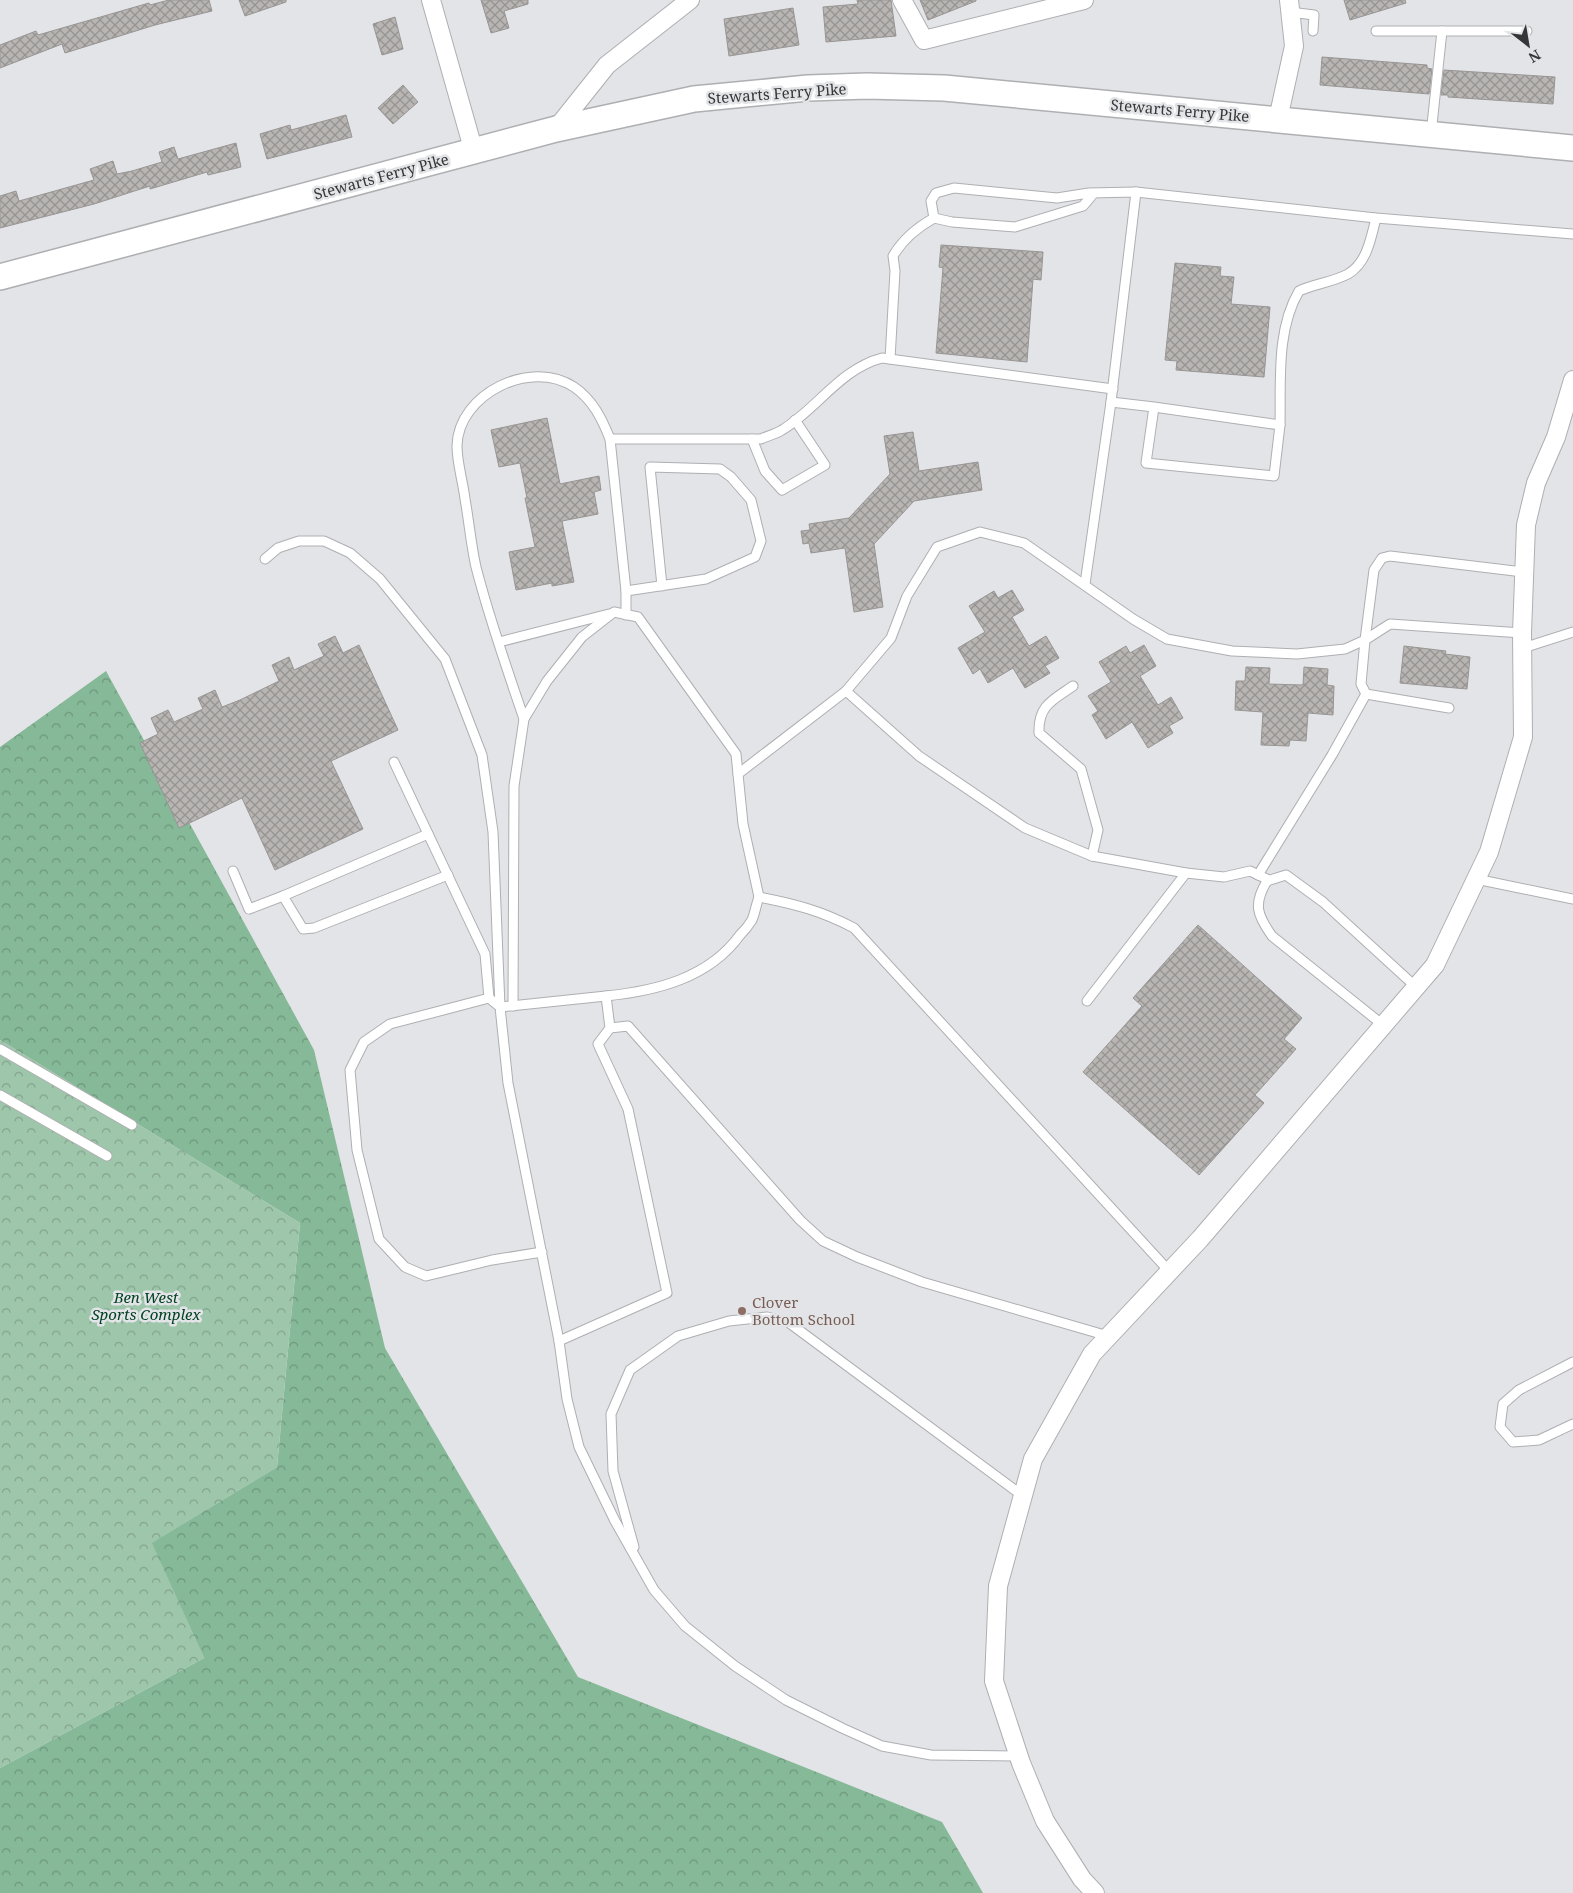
<svg xmlns="http://www.w3.org/2000/svg" width="1573" height="1893" font-family="'Noto Serif',serif">
<defs>
<pattern id="forest-crowns" width="20" height="18" patternUnits="userSpaceOnUse" patternTransform="scale(1.25)"><rect width="20" height="18" fill="#85b997"/><path d="M2 6a3 3 0 1 1 6 0M12 15a3 3 0 1 1 6 0" fill="none" stroke="#6e977c"/></pattern>
<pattern id="park-crowns" width="20" height="18" patternUnits="userSpaceOnUse" patternTransform="scale(1.25)"><rect width="20" height="18" fill="#9ec6ab"/><path d="M2 6a3 3 0 1 1 6 0M12 15a3 3 0 1 1 6 0" fill="none" stroke="#82a28c"/></pattern>
<pattern id="building-cross-hatch" width="8" height="8" patternUnits="userSpaceOnUse" patternTransform="scale(1.25)"><rect width="8" height="8" fill="#b8b5b3"/><path d="M0 0l8 8M0 8l8-8" fill="none" stroke="#969492"/></pattern>
</defs>
<rect width="100%" height="100%" fill="#e3e4e7"/>
<!-- forest -->
<path fill="url(#forest-crowns)" d="M106,671L314,1050L385,1348L578,1677L942,1822L983,1893H0V1768L204,1658L151,1543L277,1467L300,1223L0,1040V747Z"/>
<!-- park -->
<path fill="url(#park-crowns)" d="M0,1040L300,1223L277,1467L152,1543L204,1658L0,1768Z"/>
<!-- building -->
<g fill="url(#building-cross-hatch)" stroke="#989594">
<path d="M169,0H209L212,11L155,25L65,53L62,44L0,68V45L36,31L38,35L149,3L150,5Z"/>
<path d="M239,0H286V2L245,16Z"/>
<path d="M481,0H528V4L504,11L509,28L491,33Z"/>
<path d="M857,0H891L896,36L826,42L823,7L858,4Z"/>
<path d="M920,0H976V1L928,20Z"/>
<path d="M1344,0H1405L1406,3L1350,20Z"/>
<path d="M793,8L799,45L729,56L724,19Z"/>
<path d="M395,17L403,49L382,55L373,24Z"/>
<path d="M1322,57L1427,65V68L1432,69L1429,94L1320,85Z"/>
<path d="M1444,70L1555,77L1553,104L1448,97V95H1441Z"/>
<path d="M403,85L418,102L393,124L378,108Z"/>
<path d="M346,115L352,137L267,159L260,134L290,125L291,130Z"/>
<path d="M236,143L241,167L208,175L207,172L150,189V186L94,204L0,228V196L16,191L19,201L94,180L90,169L113,161L117,174L132,171L162,162L159,152L174,147L178,159Z"/>
<path d="M941,245L1043,252L1041,280L1033,279L1027,362L936,353L943,268L939,267Z"/>
<path d="M1175,263L1221,267L1220,276L1234,277L1231,304L1270,307L1264,377L1176,370L1177,361L1165,360Z"/>
<path d="M547,418L560,484L599,476L601,490L594,492L598,514L562,521L574,582L552,586V583L516,590L509,552L535,547L525,498H527L520,463L499,467L491,430Z"/>
<path d="M913,432L919,471L978,462L982,490L914,501L874,544L883,607L854,612L845,548L811,553L809,543L803,544L801,531L810,530L809,524L849,518L890,474L884,436Z"/>
<path d="M1012,590L1024,610L1012,617L1029,646L1046,636L1059,658L1045,666L1050,673L1025,688L1013,668L988,683L980,669L973,674L958,648L985,632L969,606L994,591L998,598Z"/>
<path d="M335,636L343,653L359,645L398,730L331,761L363,829L275,870L242,798L179,828L140,743L158,734L151,718L168,710L174,722L203,709L198,698L215,690L222,707L240,700L279,681L272,665L289,657L294,670L324,656L318,644Z"/>
<path d="M1144,645L1156,666L1140,676L1158,705L1171,697L1183,718L1169,726L1173,733L1148,748L1132,722L1106,739L1092,715L1098,711L1088,696L1111,682L1099,662L1126,646L1130,653Z"/>
<path d="M1404,646L1446,651L1445,654L1470,657L1467,689L1400,683Z"/>
<path d="M1246,667L1270,668L1269,684L1303,685L1304,667L1328,669L1327,685L1334,686L1333,715L1308,713L1306,741L1290,740L1289,746L1261,745L1263,712L1235,710L1236,681H1245Z"/>
<path d="M1198,925L1302,1018L1284,1039L1296,1049L1255,1095L1264,1103L1199,1175L1083,1072L1142,1006L1133,998Z"/>
</g>
<g fill="none" stroke-linecap="round" stroke-linejoin="round">
<!-- lane casing -->
<g stroke="#aeafb2" stroke-width="11">
<g id="lane">
<path d="M1290,12L1314,15L1313,31"/>
<path d="M1376,31H1527"/>
<path d="M1431,134L1442,31"/>
<path d="M1094,193L1083,206L1015,227L952,222L934,218L931,201L936,193L954,188L1057,198L1089,193L1136,192L1376,218L1573,234"/>
<path d="M890,359L895,271L893,256C903,239 916,228 934,218"/>
<path d="M1111,402L1154,407L1146,463L1274,476L1280,425L1154,407"/>
<path d="M1280,425C1281,382 1276,330 1299,291C1314,284 1333,282 1348,274C1367,263 1371,238 1376,218"/>
<path d="M610,439H761C767,436 776,434 782,430C817,409 840,369 882,358L1113,389"/>
<path d="M752,439L765,471L782,490L825,465L795,420"/>
<path d="M265,559L278,548L299,541H324L350,553L380,579L445,659L482,755L493,832L500,1007L606,996L610,1028L598,1044L628,1109L667,1293L559,1341"/>
<path d="M1085,584L1111,402L1136,192"/>
<path d="M626,591L706,579L755,557L761,541L751,500L731,477L720,469L650,467L662,586"/>
<path d="M499,642L609,614"/>
<path d="M1523,648L1573,632"/>
<path d="M1073,686C1053,700 1038,705 1039,733L1081,769L1098,830L1092,856"/>
<path d="M846,691L891,638L907,596L937,547L980,532L1024,543L1133,619L1167,639L1232,651L1297,654L1345,649L1365,640L1374,570L1382,558L1390,556L1523,572"/>
<path d="M1449,708L1366,694L1361,684L1365,640L1390,624L1522,633"/>
<path d="M524,719C507,669 489,618 476,567C471,545 469,521 465,499C463,482 457,463 457,446C458,394 531,358 574,387C593,400 602,419 610,439L626,591V615"/>
<path d="M394,762L485,954L489,998"/>
<path d="M738,774L846,691L919,756L1025,828L1092,856L1186,873L1224,877L1250,871L1269,880"/>
<path d="M428,834L283,896L303,929L314,928L448,875"/>
<path d="M233,871L249,909L283,896"/>
<path d="M1258,875L1332,755L1366,694"/>
<path d="M1476,879L1573,899"/>
<path d="M606,996C656,991 709,978 740,935C744,931 749,925 752,920C755,913 756,905 759,897C795,904 822,911 854,928L1169,1271"/>
<path d="M1087,1001L1186,873"/>
<path d="M513,1006L514,786L524,719L547,681L582,637L614,612L638,617L736,754L743,824L759,897"/>
<path d="M1383,1025L1272,936C1257,915 1253,904 1267,881L1286,875L1323,902L1416,987"/>
<path d="M610,1028L628,1026L800,1220L823,1241L857,1257L922,1282L1108,1336"/>
<path d="M0,1049L132,1125"/>
<path d="M0,1095L107,1156"/>
<path d="M542,1252L492,1260L426,1276L405,1267L379,1239L357,1150L350,1070L364,1042L390,1024L489,998L500,1007L508,1083L559,1341L567,1399L579,1447L615,1521L654,1590L685,1626L735,1666L786,1700L842,1728L882,1746L931,1755L1018,1756"/>
<path d="M1573,1362L1519,1390L1503,1404L1500,1427L1513,1442L1539,1440L1573,1424"/>
<path d="M634,1547L613,1471L611,1414L630,1370L678,1336L729,1321L767,1317L788,1322L1023,1496"/>
</g>
</g>
<!-- street casing -->
<g stroke="#aeafb2" stroke-width="20">
<g id="street">
<path d="M431,0L474,152"/>
<path d="M902,0L924,40L1084,0"/>
<path d="M1278,119L1294,46L1289,0"/>
<path d="M556,129L607,65L690,0"/>
<path d="M1095,1893L1082,1879L1045,1821L1021,1763L994,1681L998,1586L1033,1459L1092,1354L1200,1239L1435,965L1489,852L1523,737L1522,633L1526,525L1536,483L1556,437L1573,380"/>
</g>
</g>
<!-- secondary casing -->
<g stroke="#aeafb2" stroke-width="28">
<path id="secondary" d="M0,277L556,129L694,99L808,88L867,86L944,88L1573,148"/>
</g>
<!-- lane -->
<use href="#lane" stroke="#fff" stroke-width="9"/>
<!-- street -->
<use href="#street" stroke="#fff" stroke-width="18"/>
<!-- secondary -->
<use href="#secondary" stroke="#fff" stroke-width="25"/>
</g>
<!-- markers -->
<circle fill="#8d6e63" stroke="#e3e4e7" stroke-width="2" cx="742" cy="1311" r="5"/>
<g text-anchor="middle" dominant-baseline="central" stroke-width="5" stroke-linejoin="round" paint-order="stroke">
<!-- street labels -->
<g font-size="15" fill="#353637" stroke="#e3e4e7">
<text transform="translate(777 93) rotate(-4)">Stewarts Ferry Pike</text>
<text transform="translate(1180 110) rotate(5)">Stewarts Ferry Pike</text>
<text transform="translate(381 176) rotate(-15)">Stewarts Ferry Pike</text>
</g>
<!-- park labels -->
<g font-size="15" font-style="italic" fill="#004122" stroke="#e3e4e7">
<text x="146" y="1297">Ben West<tspan x="146" dy="17">Sports Complex</tspan></text>
</g>
<!-- education labels -->
<g font-size="15" fill="#785e54" stroke="#e3e4e7" text-anchor="start">
<text x="752" y="1302">Clover<tspan x="752" dy="17">Bottom School</tspan></text>
</g>
</g>
<!-- north arrow -->
<g transform="translate(1528 45) rotate(149)" stroke="#e3e4e7" stroke-width="4" paint-order="stroke">
<path d="M0-4L9 19L0 12L-9 19Z" fill="#353637"/>
<text y="-8" font-size="14" font-weight="bold" text-anchor="middle" fill="#353637">N</text>
</g>
</svg>
